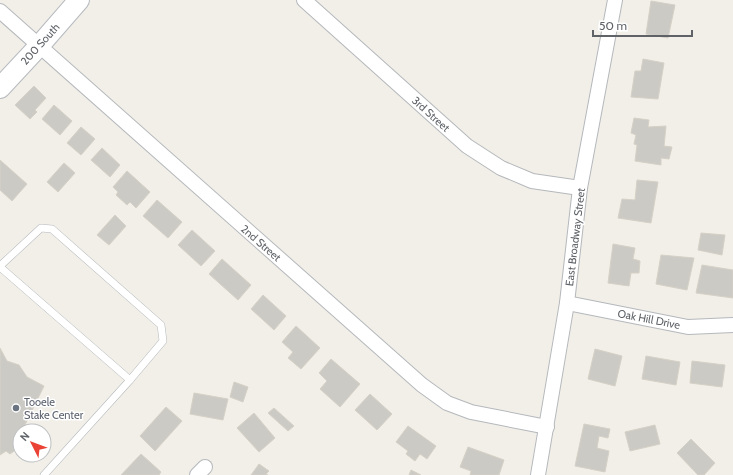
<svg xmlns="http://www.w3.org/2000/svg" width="733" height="475" font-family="Cabin,sans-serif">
<rect width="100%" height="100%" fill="#f1efe8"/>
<!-- building -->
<g fill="#cccac5" stroke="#d6d1c6">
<path d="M651,1L675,5L668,38L646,34Z"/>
<path d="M643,59L664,63L658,99L631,97L635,71H641Z"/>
<path d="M34,86L46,98L35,110L37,112L30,119L15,105Z"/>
<path d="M54,105L72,121L60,135L42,119Z"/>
<path d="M634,118L649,120L648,127L666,126L664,146L672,147L669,159L661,158V165L635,161L637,145L634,144L636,135L631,133Z"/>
<path d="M81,127L95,139L81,155L67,143Z"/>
<path d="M102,148L120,165L110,177L91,160Z"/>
<path d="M0,160L27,184L12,201L0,190Z"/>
<path d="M64,163L75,173L58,192L47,182Z"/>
<path d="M127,171L150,192L136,208L130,202L127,205L116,195L118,192L113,187Z"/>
<path d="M637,180L658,182L651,223L618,218L622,199L635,200Z"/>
<path d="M157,200L182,222L168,238L143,216Z"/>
<path d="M115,215L126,226L109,245L97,235Z"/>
<path d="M192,230L215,251L201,266L178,245Z"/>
<path d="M701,233L725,235L722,255L698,250Z"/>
<path d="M613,244L635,248L633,259L640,261L639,273H631L629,286L608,283Z"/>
<path d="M661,255L694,258L687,290L656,284Z"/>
<path d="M222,259L251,285L238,300L209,274Z"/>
<path d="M702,265L733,270V298L696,293Z"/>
<path d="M263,295L286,316L274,330L251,309Z"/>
<path d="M296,326L320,348L301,369L288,358L293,352L282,342Z"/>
<path d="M0,348L7,361L19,365L27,377L44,386L22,431H20L18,438L20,440V445L17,449L10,454L6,451L0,455Z"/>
<path d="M595,349L622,356L615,386L588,379Z"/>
<path d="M646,356L680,362L676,385L642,379Z"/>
<path d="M331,359L360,384L340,407L320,389L327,381L319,373Z"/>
<path d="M692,361L725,365L722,387L690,383Z"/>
<path d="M234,382L248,387L243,402L230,397Z"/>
<path d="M194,393L228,399L223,420L190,414Z"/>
<path d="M370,394L392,414L377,430L355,410Z"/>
<path d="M166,407L182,421L155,451L140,436Z"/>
<path d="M274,408L294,426L288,431L268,413Z"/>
<path d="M254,413L275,438L259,452L237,428Z"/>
<path d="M584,424L610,429L608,438L599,436L597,448L609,451L605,472L575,466Z"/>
<path d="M655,425L660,444L630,451L625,432Z"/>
<path d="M408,426L436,446L427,459L420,454L415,461L406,454L408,451L396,442Z"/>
<path d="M691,439L715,463L704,475H698L677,453Z"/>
<path d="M468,447L504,460L499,475H470L471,471L460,467Z"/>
<path d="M141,454L161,472L159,475H121Z"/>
<path d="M259,464L269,471L266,474L268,475H251Z"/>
<path d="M411,470L421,475H409Z"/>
</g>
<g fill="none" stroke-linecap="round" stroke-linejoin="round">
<!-- lane casing -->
<g stroke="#b5b8bc" stroke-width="8">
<g id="lane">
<path d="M0,266L41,228L52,229L161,325L163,341L130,380"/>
<path d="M0,267L130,380L44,475"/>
</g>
</g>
<!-- street casing -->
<g stroke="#b5b8bc" stroke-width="16">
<g id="street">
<path d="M304,0L467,146L501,168L532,181L580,188"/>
<path d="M0,11L422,385L447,403L471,412L547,427"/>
<path d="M567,303L688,327L733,325"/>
<path d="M197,475L205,467"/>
<path d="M538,475L567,303L580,188L615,0"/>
</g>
</g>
<!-- secondary casing -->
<g stroke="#b6babf" stroke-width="22">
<path id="secondary" d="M0,88L39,46L79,0"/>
</g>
<!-- lane -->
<use href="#lane" stroke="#fff" stroke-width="7"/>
<!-- street -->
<use href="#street" stroke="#fff" stroke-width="14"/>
<!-- secondary -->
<use href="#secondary" stroke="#fff" stroke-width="20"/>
</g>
<!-- markers -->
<circle fill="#6b7280" stroke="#fff" stroke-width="1.5" cx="16" cy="408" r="4"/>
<g text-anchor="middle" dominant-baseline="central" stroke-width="3" stroke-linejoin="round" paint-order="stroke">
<!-- street labels -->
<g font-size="11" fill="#5f6368" stroke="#fff">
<text transform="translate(40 44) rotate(-48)">200 South</text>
<text transform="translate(431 114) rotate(42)">3rd Street</text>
<text transform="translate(575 237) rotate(-83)">East Broadway Street</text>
<text transform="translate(261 243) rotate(41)">2nd Street</text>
<text transform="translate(649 319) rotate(11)">Oak Hill Drive</text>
</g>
<!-- worship labels -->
<g font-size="11" fill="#5b616d" stroke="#fff" text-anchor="start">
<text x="24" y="402">Tooele<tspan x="24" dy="13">Stake Center</tspan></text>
</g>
</g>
<!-- north arrow -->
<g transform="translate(32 443) rotate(312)"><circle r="19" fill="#ffffff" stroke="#bfc1c3"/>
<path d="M0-3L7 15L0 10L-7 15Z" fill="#ea4335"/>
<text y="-6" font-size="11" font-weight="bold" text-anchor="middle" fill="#5f6368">N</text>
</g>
<!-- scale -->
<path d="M593 30v6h99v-6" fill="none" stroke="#5f6368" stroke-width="2"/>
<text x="599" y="30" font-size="12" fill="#5f6368" stroke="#ffffff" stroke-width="3" paint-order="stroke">50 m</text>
</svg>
